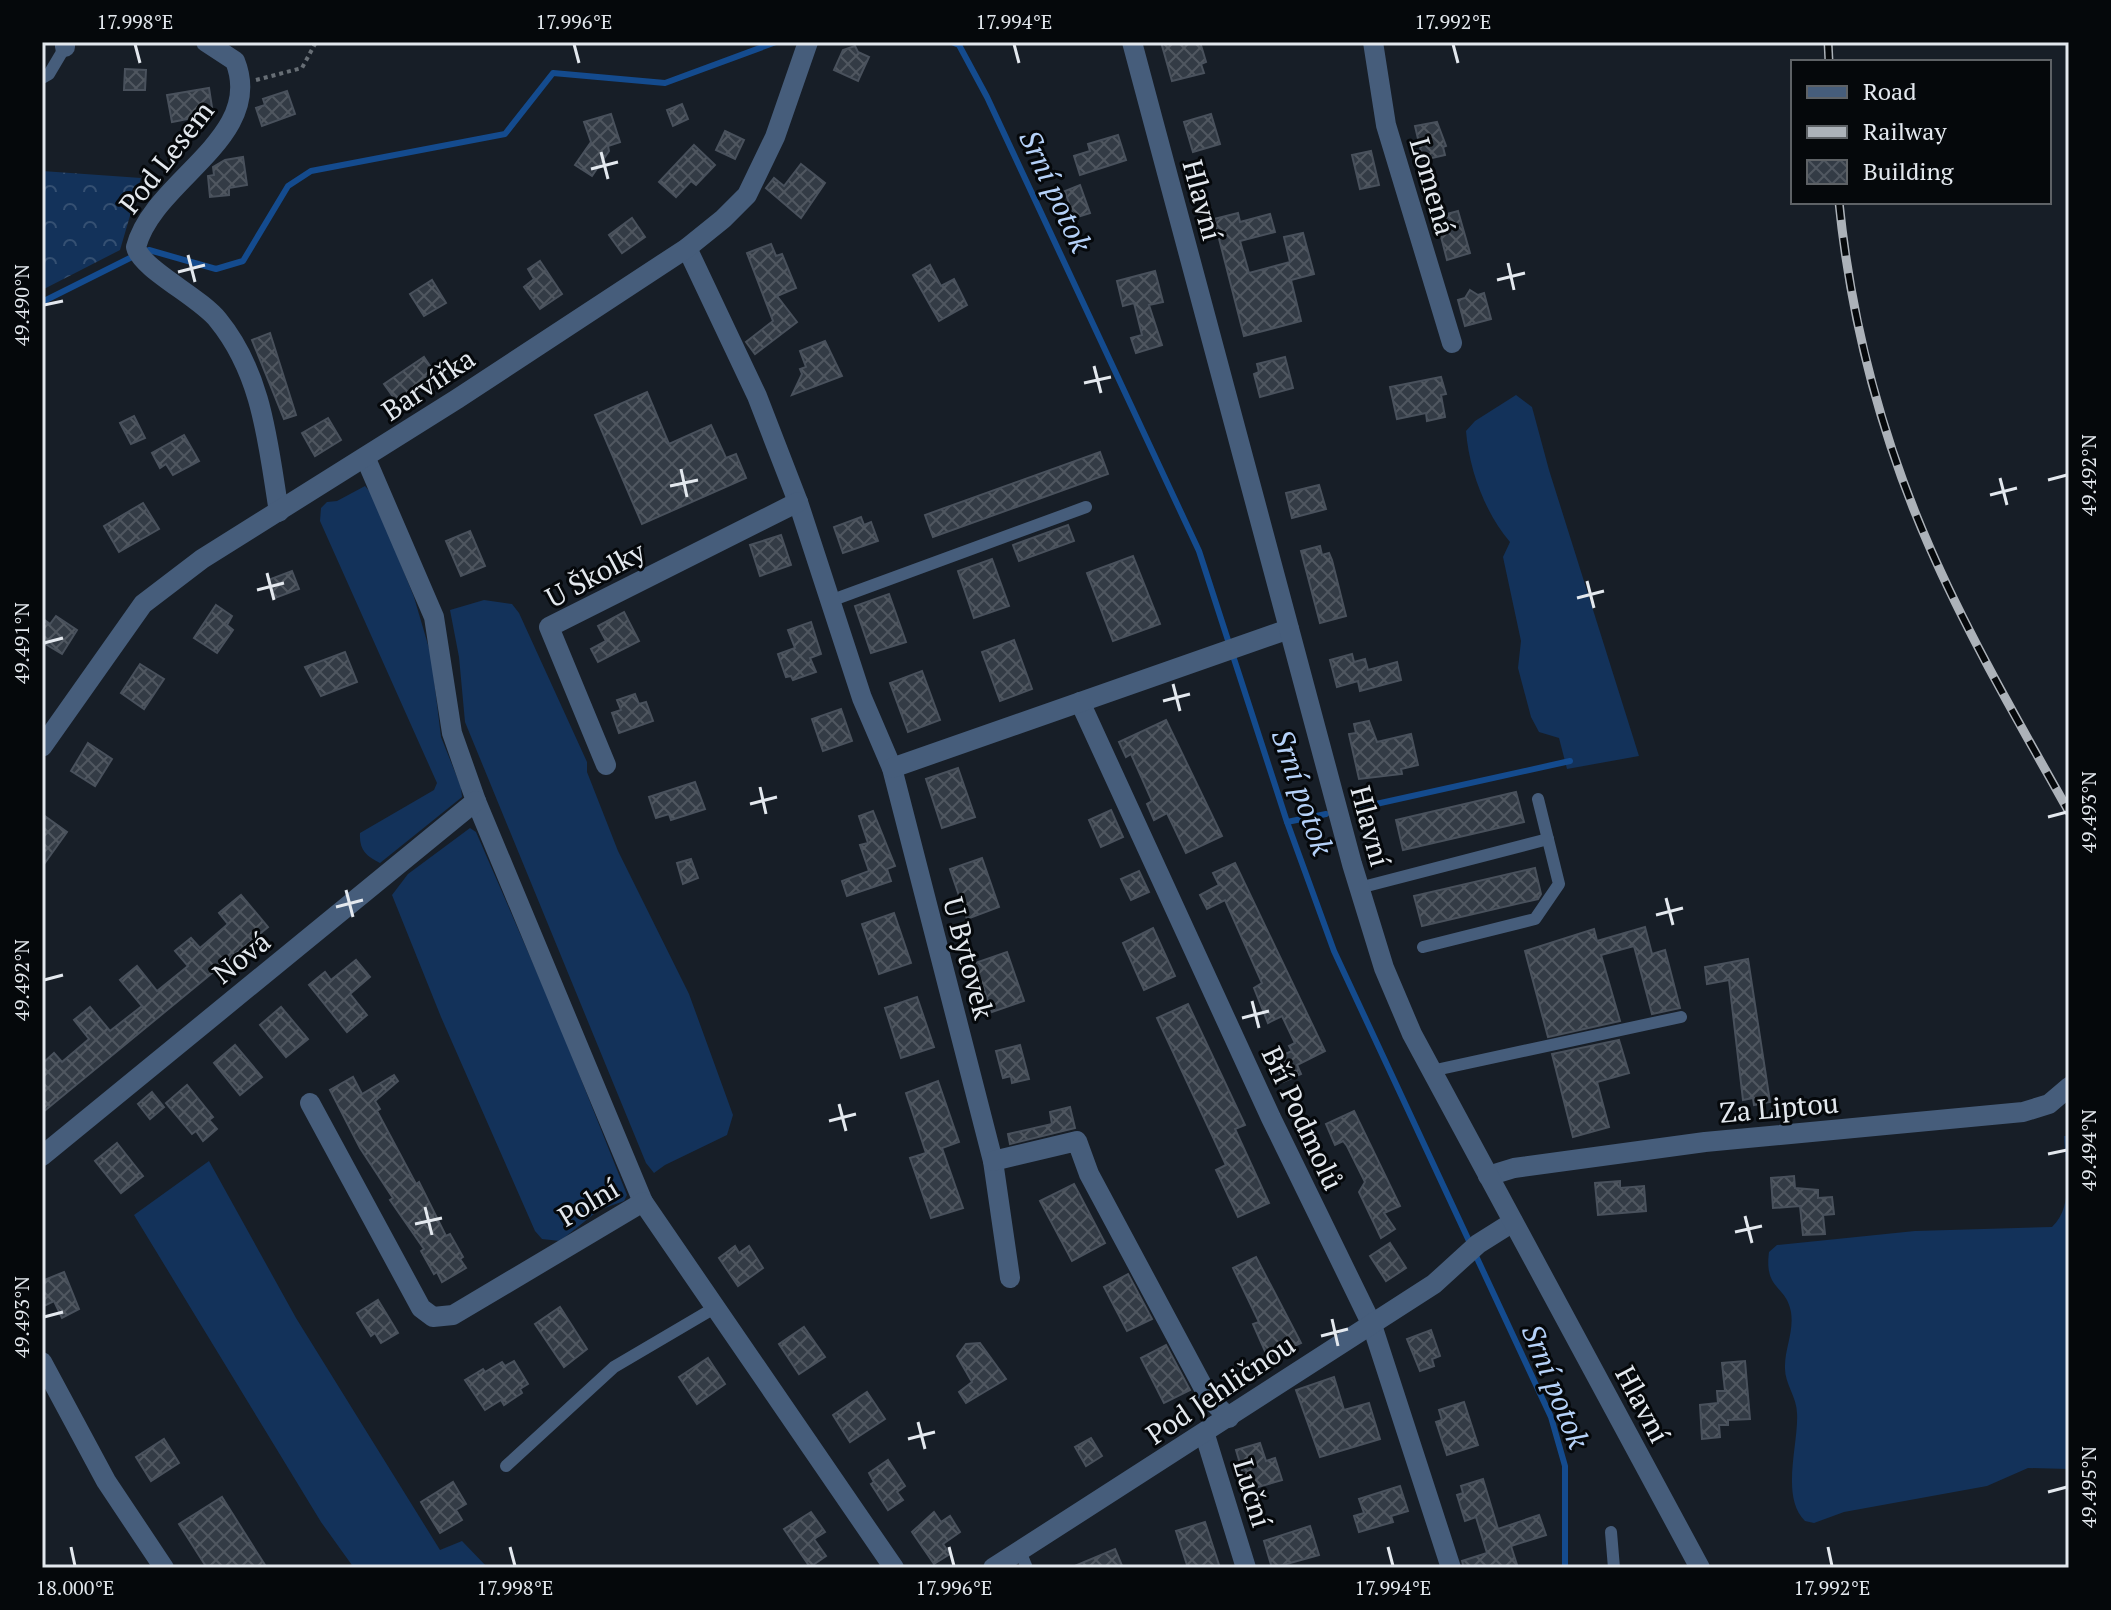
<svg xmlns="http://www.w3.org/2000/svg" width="2111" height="1610" font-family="'PT Serif',serif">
<defs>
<pattern id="forest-crowns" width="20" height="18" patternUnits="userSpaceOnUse" patternTransform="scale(2)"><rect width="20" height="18" fill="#13325a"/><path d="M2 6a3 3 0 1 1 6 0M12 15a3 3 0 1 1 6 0" fill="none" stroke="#355072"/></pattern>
<pattern id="building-cross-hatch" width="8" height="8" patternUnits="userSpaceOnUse" patternTransform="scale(2)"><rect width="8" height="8" fill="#333b45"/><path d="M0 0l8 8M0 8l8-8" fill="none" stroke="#505760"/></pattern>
</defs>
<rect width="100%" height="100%" fill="#171e27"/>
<!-- grass -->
<g fill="#13325a">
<path d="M1516,395L1532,407L1549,470L1639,756L1567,769L1559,738L1539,732L1531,717L1518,668L1521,641L1503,557L1510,542C1485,513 1469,469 1466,431L1475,421Z"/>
<path d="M365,486L373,495L414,597L431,655L441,737L461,787L462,797L380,863C366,856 359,850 360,833L434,790L437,783L320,521L321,508L327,502L337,501Z"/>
<path d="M484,600L512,604L519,613L587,762V772L618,851L689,994L733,1115L727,1135L665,1165L654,1173L646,1163L465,722L459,657L450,610Z"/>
<path d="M470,828L476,832L558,1021L627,1195L624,1201L599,1210L560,1241L542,1239L535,1231L441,1017L392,895L408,874Z"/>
<path d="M2064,1136H2069V1469L2028,1468L1987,1486L1844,1512L1814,1523L1805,1521C1780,1497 1799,1443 1797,1413C1797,1397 1784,1383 1785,1366C1785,1348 1794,1332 1791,1312C1786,1284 1764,1291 1769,1252L1777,1245L1915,1231L2052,1227C2075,1206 2065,1165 2064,1136Z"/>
<path d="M209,1161L296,1318L440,1550L462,1541L488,1568H354L321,1522L134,1215Z"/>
</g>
<!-- forest -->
<path fill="url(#forest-crowns)" d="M42,171L141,178L120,250L42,290Z"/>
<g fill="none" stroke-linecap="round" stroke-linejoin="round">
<!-- stream -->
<g stroke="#144b8e" stroke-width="6">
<path d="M952,42L959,45L987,97L1199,551L1287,822L1334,951L1551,1417L1565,1466V1568"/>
<path d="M149,250L216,269L243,261L288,186L311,171L505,134L553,73L665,83L776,42"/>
<path d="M42,302L132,257"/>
<path d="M1358,808L1570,761"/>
<path d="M1287,822L1326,814"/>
</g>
</g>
<!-- building -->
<g fill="url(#building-cross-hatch)" stroke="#49515c" stroke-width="2">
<path d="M1161,42H1200L1206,62L1201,64L1204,73L1172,81Z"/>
<path d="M855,46L858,52L869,57L858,81L834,70L843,50Z"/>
<path d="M125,69L146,70L145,90H124Z"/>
<path d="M209,88L213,114L172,122L167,95Z"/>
<path d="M287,91L295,114L262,126L256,108L265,105L263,99Z"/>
<path d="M682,104L688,119L673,126L667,110Z"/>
<path d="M611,114L620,142L608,146L609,151L592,176L575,165L591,142L584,122Z"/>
<path d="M1211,114L1220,144L1193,152L1184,122Z"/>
<path d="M1437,122L1446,146L1443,147L1445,155L1423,160L1415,126Z"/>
<path d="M725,131L744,140L735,159L716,150Z"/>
<path d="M1118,135L1126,160L1080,175L1074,156L1090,151L1088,144Z"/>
<path d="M694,145L715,165L696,185L691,181L676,197L659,182Z"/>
<path d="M1371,151L1379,185L1360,189L1352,155Z"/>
<path d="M243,157L247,185L229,188V195L210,197L208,176L214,175L213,167L225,160Z"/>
<path d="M801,164L825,183L801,218L766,188L774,178L784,186Z"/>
<path d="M1080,185L1090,213L1074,218L1065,191Z"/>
<path d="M1458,211L1470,253L1447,260L1436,217Z"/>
<path d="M1238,213L1240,222L1270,214L1275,232L1240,241L1249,273L1290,262L1284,237L1303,233L1314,274L1291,280L1301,321L1244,336L1214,219Z"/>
<path d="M632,218L645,237L622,253L609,235Z"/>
<path d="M771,244L776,256L782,254L796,288L777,296L797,322L755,354L746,342L773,321L747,253Z"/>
<path d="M540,261L562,294L540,309L524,287L534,279L528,269Z"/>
<path d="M930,265L941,286L954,279L967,305L939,321L913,275Z"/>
<path d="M1155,271L1163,302L1149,305L1162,345L1136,353L1131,338L1142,335L1134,303L1123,306L1117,281Z"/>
<path d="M432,280L446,303L424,316L410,294Z"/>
<path d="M1470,290L1478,295L1484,293L1491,319L1465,326L1458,300L1465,298Z"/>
<path d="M270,333L296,415L284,419L252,340Z"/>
<path d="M825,341L842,376L792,395L802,374L800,369L806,367L800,351Z"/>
<path d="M424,357L438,378L399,405L384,384Z"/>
<path d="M1285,357L1293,388L1260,397L1254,374L1259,372L1257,364Z"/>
<path d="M1441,377L1446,394L1441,395L1445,417L1427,421L1426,413L1397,419L1390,387Z"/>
<path d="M647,392L669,444L711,425L726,458L736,454L746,478L642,524L595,415Z"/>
<path d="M134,416L145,438L131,444L120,423Z"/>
<path d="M328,418L341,440L315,456L302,433Z"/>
<path d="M184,435L199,461L173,475L166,464L160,468L152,453Z"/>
<path d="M1100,452L1108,474L933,537L925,515Z"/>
<path d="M1319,485L1326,509L1292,518L1286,493Z"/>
<path d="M143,503L159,529L119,552L104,526Z"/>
<path d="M861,517L864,525L871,522L878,541L843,553L834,527Z"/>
<path d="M1068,525L1074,541L1019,561L1013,545Z"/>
<path d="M470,531L485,566L461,576L446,541Z"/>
<path d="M781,535L791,565L760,576L750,545Z"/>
<path d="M1320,546L1322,555L1329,553L1332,560L1346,616L1320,623L1301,551Z"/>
<path d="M1133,556L1160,624L1113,641L1087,573Z"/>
<path d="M992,559L1009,606L974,618L958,571Z"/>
<path d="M292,571L299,589L275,598L268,580Z"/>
<path d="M889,594L906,642L871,653L855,606Z"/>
<path d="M216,605L232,616L227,625L233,630L217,653L194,638Z"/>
<path d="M624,612L639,641L598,662L591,649L606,641L598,626Z"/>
<path d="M56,616L77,630L62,654L42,642V618L50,624Z"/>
<path d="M811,622L821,654L810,658L816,672L793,680L791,676L786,677L778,654L795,648L788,630Z"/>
<path d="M1014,640L1032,689L1000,701L982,652Z"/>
<path d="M345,652L357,682L321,696L305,667Z"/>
<path d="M1352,654L1354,662L1365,659L1368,670L1397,662L1401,680L1360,691L1358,681L1337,687L1330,660Z"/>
<path d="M140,664L164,679L144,709L121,693Z"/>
<path d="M922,671L940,720L908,732L890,683Z"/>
<path d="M635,694L639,704L646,702L653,721L619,733L612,713L621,710L617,700Z"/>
<path d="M841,709L852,741L823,751L812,719Z"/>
<path d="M1166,720L1222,836L1186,853L1167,813L1154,820L1147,804L1152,801L1131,754L1126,757L1119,742Z"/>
<path d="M1369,721L1377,742L1411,734L1418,765L1401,769L1402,774L1359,779L1349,734L1356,733L1354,724Z"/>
<path d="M88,743L112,759L95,786L71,771Z"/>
<path d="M958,768L975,817L942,828L926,779Z"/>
<path d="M695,782L705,809L671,820L669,814L656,818L649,797Z"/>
<path d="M1516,792L1524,822L1403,850L1396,820Z"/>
<path d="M1111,810L1123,837L1101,847L1089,820Z"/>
<path d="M873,811L895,866L887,869L891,881L847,896L842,881L869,871L860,845L868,843L859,816Z"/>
<path d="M42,814L67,832L42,867Z"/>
<path d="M982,858L999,907L967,919L950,869Z"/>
<path d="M691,859L698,878L683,884L677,863Z"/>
<path d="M1235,863L1325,1051L1297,1065L1301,1074L1283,1082L1272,1060L1292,1051L1289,1046L1295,1043L1282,1016L1268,1023L1254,988L1262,983L1225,900L1207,909L1200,895L1219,885L1213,873Z"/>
<path d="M1535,868L1541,894L1538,899L1422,926L1414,896Z"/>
<path d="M1139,871L1149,892L1131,900L1121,879Z"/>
<path d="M241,895L268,927L42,1113V1064L54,1053L62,1062L89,1039L74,1020L90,1007L110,1031L142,1006L120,980L137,966L157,991L188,966L175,951L191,938L200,948L228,924L219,913Z"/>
<path d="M894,913L911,963L879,974L862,924Z"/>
<path d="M1645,927L1652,954L1665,950L1680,1008L1652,1014L1634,946L1601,955L1620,1021L1548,1037L1525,951L1594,929L1597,941Z"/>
<path d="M1153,928L1175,976L1144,990L1123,943Z"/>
<path d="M1007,952L1024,1001L992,1012L975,963Z"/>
<path d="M1748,959L1770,1102L1754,1105L1753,1098L1743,1100L1729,980L1707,984L1705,967Z"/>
<path d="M356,960L370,977L350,994L367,1015L347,1032L309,985L325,972L331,980Z"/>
<path d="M917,997L934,1047L901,1058L885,1008Z"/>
<path d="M1188,1004L1245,1125L1235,1129L1269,1203L1238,1217L1216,1170L1226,1165L1157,1018Z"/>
<path d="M281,1007L308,1039L286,1057L260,1025Z"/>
<path d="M1619,1040L1629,1073L1597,1082L1609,1127L1573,1137L1552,1054Z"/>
<path d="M235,1045L262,1077L240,1095L214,1063Z"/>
<path d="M1020,1045L1029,1079L1012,1083L1011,1076L1003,1078L996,1051Z"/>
<path d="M394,1075L398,1081L375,1101L380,1109L377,1111L416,1184L419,1182L446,1236L450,1234L463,1257L460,1259L466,1268L442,1282L437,1272L434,1274L421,1251L424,1249L390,1200L393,1198L360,1148L330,1090L353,1077L362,1094Z"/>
<path d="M938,1081L959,1142L942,1148L963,1208L931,1218L910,1158L926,1153L906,1093Z"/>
<path d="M187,1085L213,1117L209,1120L217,1129L203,1141L196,1131L192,1134L166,1103Z"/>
<path d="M152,1092L164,1107L150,1119L138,1104Z"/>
<path d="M1070,1107L1075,1128L1010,1144L1008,1134L1052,1124L1050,1112Z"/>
<path d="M1354,1111L1400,1206L1384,1213L1395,1229L1381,1238L1359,1192L1365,1182L1347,1146L1343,1141L1335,1145L1326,1124Z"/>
<path d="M117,1143L143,1176L121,1193L95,1161Z"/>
<path d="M1794,1176L1795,1188L1818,1190V1198L1832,1197L1834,1214L1823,1215L1825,1234L1803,1235L1800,1206L1773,1208L1771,1178Z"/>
<path d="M1620,1181V1188L1644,1186L1646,1211L1598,1215L1595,1183Z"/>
<path d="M1074,1184L1105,1243L1072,1261L1040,1201Z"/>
<path d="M1390,1243L1406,1268L1386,1281L1370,1256Z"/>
<path d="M735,1246L739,1253L749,1246L763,1268L738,1286L719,1258Z"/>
<path d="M1256,1257L1301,1343L1268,1358L1253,1324L1259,1322L1233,1268Z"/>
<path d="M64,1272L79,1309L62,1318L54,1301L42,1307V1281Z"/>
<path d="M1128,1274L1152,1319L1127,1331L1104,1287Z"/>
<path d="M378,1300L398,1333L381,1343L375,1333L371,1336L357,1313Z"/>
<path d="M560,1307L587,1349L564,1367L535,1324Z"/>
<path d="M804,1327L825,1357L799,1374L779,1344Z"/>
<path d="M1431,1330L1440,1356L1432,1359L1434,1366L1420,1371L1407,1339Z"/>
<path d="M980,1343L1006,1379L966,1403L959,1392L972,1382L957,1356L966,1344Z"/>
<path d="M1166,1345L1190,1390L1164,1403L1141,1358Z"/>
<path d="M708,1358L725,1384L697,1404L679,1377Z"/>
<path d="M514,1361L528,1384L520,1389L522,1393L504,1405L501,1400L485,1410L465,1380L483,1369L485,1372L502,1362L505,1366Z"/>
<path d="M1745,1361L1750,1419L1728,1420V1425H1719L1720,1437L1702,1439L1700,1405L1718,1403L1717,1391H1725L1722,1363Z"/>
<path d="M1334,1377L1344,1410L1369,1403L1380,1439L1320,1457L1296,1390Z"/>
<path d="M867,1392L885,1419L850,1442L833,1415Z"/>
<path d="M1464,1402L1478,1445L1447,1455L1436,1422L1442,1420L1439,1410Z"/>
<path d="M1091,1438L1102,1456L1086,1466L1075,1447Z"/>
<path d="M164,1439L179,1463L151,1481L136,1457Z"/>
<path d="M1260,1443L1266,1461L1275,1458L1282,1480L1248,1490L1236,1450Z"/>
<path d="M888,1460L905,1486L897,1492L903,1500L888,1510L871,1484L874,1482L869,1473Z"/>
<path d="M1483,1479L1498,1529L1539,1515L1546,1535L1511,1546L1518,1568H1464L1462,1561L1487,1553L1476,1517L1465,1521L1457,1495L1463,1493L1461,1486Z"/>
<path d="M453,1482L466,1504L456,1510L462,1520L440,1533L421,1502Z"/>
<path d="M1400,1486L1408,1511L1391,1516L1393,1522L1359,1532L1354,1516L1364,1513L1359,1499Z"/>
<path d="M222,1497L256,1551L267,1568H207L179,1524Z"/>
<path d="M811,1512L825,1532L814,1539L826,1556L810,1567L784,1529Z"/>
<path d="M934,1512L941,1522L950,1516L960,1532L943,1544L950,1554L934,1564L912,1532Z"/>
<path d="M1205,1522L1220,1568H1188L1176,1531Z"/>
<path d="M1310,1526L1319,1555L1272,1568L1264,1541Z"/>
<path d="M1115,1549L1123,1568H1070Z"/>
</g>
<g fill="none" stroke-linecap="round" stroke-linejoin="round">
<!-- path -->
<path stroke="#676e75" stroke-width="4" stroke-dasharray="4 4" stroke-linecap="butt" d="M256,80L302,68L316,42"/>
<!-- service -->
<g stroke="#465d7b" stroke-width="12">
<path d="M42,78L49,74L65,47"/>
<path d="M830,601L1086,507"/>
<path d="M1359,888L1548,839"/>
<path d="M1423,947L1535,919L1559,884L1538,799"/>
<path d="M1431,1071L1681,1017"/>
<path d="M506,1466L614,1367L716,1307"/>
<path d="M1611,1532L1614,1568"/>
<path d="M1020,1551L1027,1568"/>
</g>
<!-- minor -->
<g stroke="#465d7b" stroke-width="20">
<path d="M206,42L235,61C266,138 153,180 136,247C141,269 200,297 218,320C263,375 268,445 279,512"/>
<path d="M1373,42L1386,125L1452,343"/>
<path d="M65,47V42"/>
<path d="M687,248L757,396L798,502L862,698L892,768L993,1161L1010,1278"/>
<path d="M366,459L434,617L452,733L476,801L643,1202"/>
<path d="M1080,702L1271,1118L1372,1325L1451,1568"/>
<path d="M42,747L143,604L202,559L457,399L687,248L723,219L747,195L775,137L808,42"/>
<path d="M606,765L549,627L798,502"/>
<path d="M892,768L1289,629"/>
<path d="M310,1103L421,1308L433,1317L453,1315L643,1202L894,1568"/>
<path d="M42,1156L476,801"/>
<path d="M993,1161L1077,1141L1089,1174L1209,1398L1229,1418"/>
<path d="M1488,1176L1514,1168L1705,1142L2023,1112L2049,1104L2069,1087"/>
<path d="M42,1362L106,1481L164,1568"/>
<path d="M1205,1435L1246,1568"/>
<path d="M993,1568L1434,1284L1478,1244L1513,1222"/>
</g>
<!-- tertiary -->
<path stroke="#465d7b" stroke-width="20" d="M1132,42L1352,864L1384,968L1412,1034L1700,1568"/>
<!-- rail casing -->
<g stroke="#acb2b9" stroke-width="9">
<g id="rail">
<path d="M1828,42L1829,62"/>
<path d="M1839,202C1851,321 1882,439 1930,548C1970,639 2021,726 2069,812"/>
</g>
</g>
<!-- rail -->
<use href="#rail" stroke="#05080b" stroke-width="6" stroke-dasharray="18" stroke-linecap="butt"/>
</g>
<!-- ticks -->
<path fill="none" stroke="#e3e8ee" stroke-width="3" d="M135,44L140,63M574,44L579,63M1014,44L1019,63M1453,44L1458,63M601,152L608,179M591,169L618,162M188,255L195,282M1508,263L1514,290M178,272L205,265M1497,280L1525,273M44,305L63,301M1094,366L1101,393M1084,383L1111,377M681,469L687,497M2000,478L2007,505M2048,480L2067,475M670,486L698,480M1990,495L2017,488M267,573L274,600M1587,581L1594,608M257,590L284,583M1577,598L1604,591M44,643L63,638M1173,684L1180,711M1163,701L1190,694M760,787L766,814M750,804L777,797M2048,817L2067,812M346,890L353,917M1666,898L1673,925M336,907L363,900M1656,915L1683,908M44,980L63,975M1252,1001L1259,1028M1242,1018L1269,1011M839,1104L846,1131M829,1121L856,1114M2048,1154L2067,1150M425,1207L432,1235M1745,1216L1752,1243M415,1224L442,1218M1735,1232L1762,1226M44,1317L63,1312M1332,1319L1338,1346M1321,1336L1348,1329M918,1422L925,1449M908,1439L935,1432M2048,1492L2067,1487M71,1547L75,1566M510,1547L515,1566M949,1547L954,1566M1388,1547L1393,1566M1828,1547L1832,1566"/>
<g text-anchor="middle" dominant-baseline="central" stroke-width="6" stroke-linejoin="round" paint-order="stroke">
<!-- street labels -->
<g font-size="28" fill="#e3e8ee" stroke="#05080b">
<text transform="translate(166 157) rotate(-52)">Pod Lesem</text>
<text transform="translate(1433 186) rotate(74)">Lomená</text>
<text transform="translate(1203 200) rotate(75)">Hlavní</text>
<text transform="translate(428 384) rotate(-34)">Barvířka</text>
<text transform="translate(595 574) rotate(-28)">U Školky</text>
<text transform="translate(1371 826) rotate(75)">Hlavní</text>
<text transform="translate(241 957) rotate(-39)">Nová</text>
<text transform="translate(969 958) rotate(75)">U Bytovek</text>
<text transform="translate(1779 1107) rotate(-5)">Za Liptou</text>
<text transform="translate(1303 1118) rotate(65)">Bří Podmolů</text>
<text transform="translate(588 1202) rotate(-31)">Polní</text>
<text transform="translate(1220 1389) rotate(-34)">Pod Jehličnou</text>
<text transform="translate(1643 1404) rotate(62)">Hlavní</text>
<text transform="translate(1253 1493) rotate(73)">Luční</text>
</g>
<!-- water labels -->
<g font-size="30" font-style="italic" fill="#b5d1f8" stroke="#05080b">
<text transform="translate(1056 191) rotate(65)">Srní potok</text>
<text transform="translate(1303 792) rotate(71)">Srní potok</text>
<text transform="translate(1556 1386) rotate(68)">Srní potok</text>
</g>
</g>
<!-- border -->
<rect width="2111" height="1610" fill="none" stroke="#05080b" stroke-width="88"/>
<!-- legend -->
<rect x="1791" y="60" width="260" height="144" fill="#05080b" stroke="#5e6266" stroke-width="2"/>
<rect x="1807" y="86" width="40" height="12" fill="#465d7b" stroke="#5e6266" stroke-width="2"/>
<text x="1863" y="100" font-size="24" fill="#e3e8ee">Road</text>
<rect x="1807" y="126" width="40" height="12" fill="#acb2b9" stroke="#5e6266" stroke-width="2"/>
<text x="1863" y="140" font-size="24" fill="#e3e8ee">Railway</text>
<rect x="1807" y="160" width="40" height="24" fill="url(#building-cross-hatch)" stroke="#5e6266" stroke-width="2"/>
<text x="1863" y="180" font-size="24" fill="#e3e8ee">Building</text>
<rect x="44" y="44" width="2023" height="1522" fill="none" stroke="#e3e8ee" stroke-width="3"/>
<g font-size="20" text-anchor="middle" fill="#e3e8ee">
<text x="135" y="29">17.998°E</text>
<text x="574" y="29">17.996°E</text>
<text x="1014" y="29">17.994°E</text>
<text x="1453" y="29">17.992°E</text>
<text transform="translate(22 305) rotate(-90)" y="7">49.490°N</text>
<text transform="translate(2089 475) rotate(-90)" y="7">49.492°N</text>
<text transform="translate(22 643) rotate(-90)" y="7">49.491°N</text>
<text transform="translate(2089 812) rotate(-90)" y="7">49.493°N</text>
<text transform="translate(22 980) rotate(-90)" y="7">49.492°N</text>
<text transform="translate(2089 1150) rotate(-90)" y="7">49.494°N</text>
<text transform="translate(22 1317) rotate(-90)" y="7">49.493°N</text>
<text transform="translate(2089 1487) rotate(-90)" y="7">49.495°N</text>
<text x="75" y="1595">18.000°E</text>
<text x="515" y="1595">17.998°E</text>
<text x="954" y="1595">17.996°E</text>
<text x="1393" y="1595">17.994°E</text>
<text x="1832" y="1595">17.992°E</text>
</g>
</svg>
